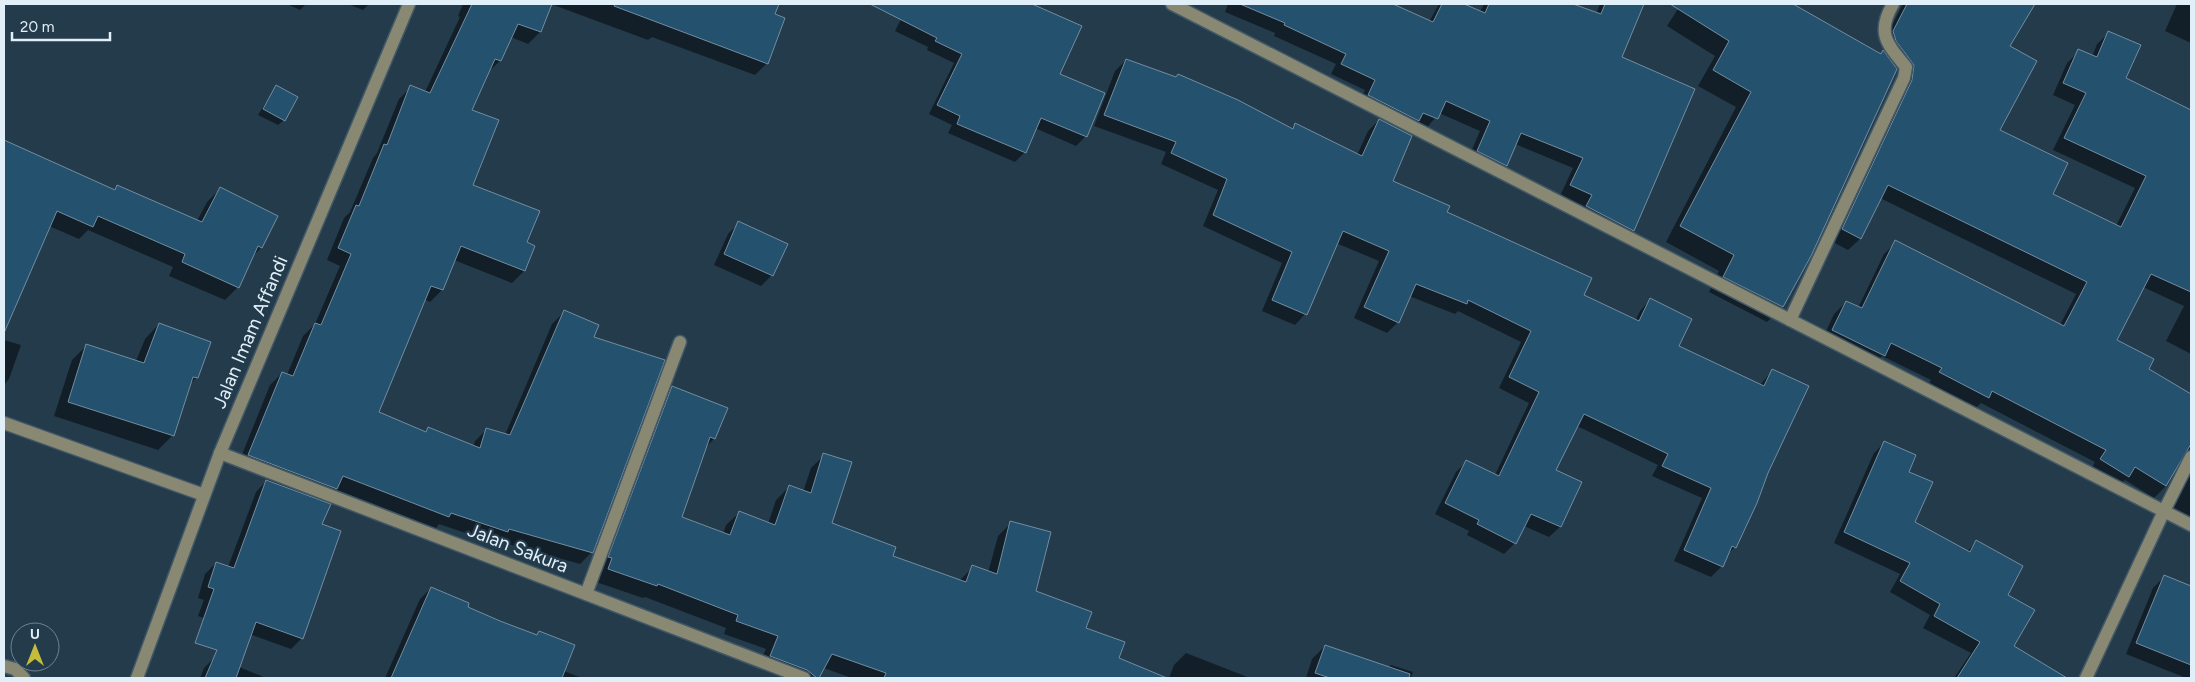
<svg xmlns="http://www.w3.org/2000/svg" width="2195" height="682" font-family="Figtree,sans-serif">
<rect width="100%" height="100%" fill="#233b4b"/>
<!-- shadow -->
<g fill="#0007">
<path d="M287,4H306L300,10Z"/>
<path d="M348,4H369L363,10Z"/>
<path d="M463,4H551L540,32L528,44L511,37L500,61L487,73L470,110L471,186L525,243L534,246L524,271L512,283L454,260L442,290L430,302L424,299L378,413L424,433L428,428L473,447L475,441L487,429L505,435L552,324L564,312L593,338L592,552L580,564L497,541L495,543L439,524L436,528L335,489L322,502L302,638L291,649L198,616L204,600L198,598L205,574L216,563L228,567L256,492L268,479L237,467L270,385L282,373L287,375L303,336L315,324L340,266L327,260L344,218L350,212L373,158L377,153L399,99L411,87L425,92L460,17L458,16Z"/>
<path d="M551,4H777L773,15L767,63L755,75L652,37L648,40Z"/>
<path d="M909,4H936L946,9L949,4H1029L1081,26L1059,75L1086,136L1076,146L1035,128L1025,152L1015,162L948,133L952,125L929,114L954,63L927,50L928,47L895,31Z"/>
<path d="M1228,4H1390L1429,22L1439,4H1460L1480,12L1484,4H1570L1596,14L1600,4H1643L1620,58L1633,230L1623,240L1577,217L1582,205L1560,196L1573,168L1515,144L1506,165L1496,176L1467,161L1480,131L1439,113L1426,129L1358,105L1365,90L1331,74L1336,64L1274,36L1275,33L1225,12Z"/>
<path d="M1681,4H1791L1880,55L1884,51L1882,44L1903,4H2033L2008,47L1999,130L2051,194L2116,226L2135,188L2053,150L2075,105L2053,95L2067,63L2079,51L2092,57L2097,44L2109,33L2124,78L2175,114L2191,121V354L2166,341L2184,306L2143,287L2115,340L2147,369L2191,395V520L2170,507L2182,461H2179L2166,486L2154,498L2125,480L2117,488L2090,471L2095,462L1981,403L1976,408L1929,384L1931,380L1882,356L1872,367L1821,342L1834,314L1846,302L1858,308L1884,254L1896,242L2060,325L2076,294L1880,198L1860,239L1848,250L1831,241L1901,74L1897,68L1810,256L1782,307L1767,322L1709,292L1719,271L1666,242L1736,107L1698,86L1715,56L1667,26Z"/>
<path d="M2177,4H2191V43L2165,31Z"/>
<path d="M1126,60L1291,129L1296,125L1357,155L1368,131L1379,120L1391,181L1582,296L1635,321L1640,311L1650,300L1677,347L1760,385L1773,370L1735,547L1727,555L1722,566L1711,577L1674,561L1702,498L1652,476L1658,465L1577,426L1555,471L1560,527L1549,537L1524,526L1515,543L1504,554L1467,535L1469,531L1435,514L1456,472L1467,461L1495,475L1529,403L1499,388L1521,342L1458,311L1455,314L1409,296L1398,322L1387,333L1354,318L1379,261L1336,243L1305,314L1295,325L1262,311L1282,263L1203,226L1218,190L1161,164L1166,152L1094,126L1115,71Z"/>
<path d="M276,86L284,120L278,125L258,115Z"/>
<path d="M4,142L113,191L118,187L197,221L207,202L220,189L277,216L261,248L252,257L238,287L225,300L169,276L173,267L88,230L79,239L49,226L4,330Z"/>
<path d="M739,223L772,275L761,286L714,265L728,234Z"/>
<path d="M159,324L196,378L189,385L173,435L158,450L54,416L72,360L87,345L136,361L145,339Z"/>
<path d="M4,340L21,345L9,379L4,385Z"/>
<path d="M672,388L714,439L705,448L680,517L723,534L726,525L739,513L768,524L776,500L789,487L803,492L811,468L824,455L831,524L891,557L959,581L973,567L988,573L998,536L1011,523L1034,592L1084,629L1118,659L1167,678H852L821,667L811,677L761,660L766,649L724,634L726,628L645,597L643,598L596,582L660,401Z"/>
<path d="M1885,442L1907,472L1914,523L1967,552L1976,542L2006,595L2012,647L2065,678H1954L1971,653L1923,628L1930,615L1890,592L1900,574L1834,543L1874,453Z"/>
<path d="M2164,577L2191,588V678H2186L2126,654L2153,588Z"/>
<path d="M431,588L466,608L536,636L539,632L564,671L582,678H385L420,599Z"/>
<path d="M1325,646L1388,668L1391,665L1413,672L1411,678H1306L1312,659Z"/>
<path d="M1186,653L1250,678H1169L1174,665Z"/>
<path d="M215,657L266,678H200L204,668Z"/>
</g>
<!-- building -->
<g fill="#24516d" stroke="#738da0">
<path d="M472,4H552L541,32L518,24L501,61L495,59L472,110L499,120L473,185L540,211L527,242L535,246L525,271L461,246L443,290L431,286L379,412L426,432L428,427L480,448L486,428L510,435L564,310L599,325L594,337L665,360L593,553L509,529L508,532L451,513L449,517L343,476L337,489L248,455L282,372L293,376L315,323L321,325L351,254L338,248L356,205L359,206L384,144L387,145L410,85L430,93Z"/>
<path d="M615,4H779L775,14L785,18L768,64L614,6Z"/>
<path d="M870,4H1032L1082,26L1060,74L1105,93L1087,137L1041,118L1026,153L957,124L960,116L937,105L962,54L935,41L937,38Z"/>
<path d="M1240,4H1393L1433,22L1442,4H1464L1485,13L1489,4H1573L1601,14L1605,4H1644L1622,57L1695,89L1634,231L1586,206L1592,195L1570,185L1583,158L1521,133L1507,166L1477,151L1490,121L1446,101L1438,119L1423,113L1419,121L1368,95L1375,80L1341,64L1346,54L1284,25L1285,23Z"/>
<path d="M1670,4H1793L1881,54L1883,50L1897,69L1811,256L1783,307L1723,277L1734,255L1680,226L1751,92L1713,70L1729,41Z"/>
<path d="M1907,4H2035L2010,46L2037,61L2000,130L2068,163L2053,194L2121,227L2146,176L2064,138L2086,93L2063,83L2078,49L2097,57L2108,31L2141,45L2126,78L2191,110V292L2151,274L2117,340L2154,359L2149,369L2191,394V444L2166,486L2135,467L2129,477L2100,459L2106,450L1992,391L1989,398L1939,372L1942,368L1891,343L1885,356L1832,330L1846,301L1862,308L1895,240L2064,326L2087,282L1888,185L1861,239L1842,229L1912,80L1914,65L1896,41L1893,31Z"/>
<path d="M1126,59L1176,77L1178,74L1238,100L1293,129L1295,123L1362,156L1379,119L1412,136L1393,181L1450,206L1447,212L1592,278L1584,295L1639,321L1650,298L1692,319L1679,346L1764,386L1772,369L1809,386L1768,473L1757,503L1736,548L1732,546L1723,567L1684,550L1711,488L1662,466L1668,454L1584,414L1556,470L1582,482L1561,527L1531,514L1516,544L1477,524L1479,520L1445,503L1466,460L1499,476L1539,392L1509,377L1531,331L1468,300L1467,304L1416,284L1399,323L1364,307L1389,251L1343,231L1307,315L1272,300L1292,252L1213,215L1227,179L1171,153L1176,142L1104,115Z"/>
<path d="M276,85L298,97L285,121L263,109Z"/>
<path d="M4,140L115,190L117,185L202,222L220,187L278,216L262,248L258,246L239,288L182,262L185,254L98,216L93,227L57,211L4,333Z"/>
<path d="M738,221L788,244L773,276L724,254Z"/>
<path d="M159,323L211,342L198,378L193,377L174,436L68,402L86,344L144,363Z"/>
<path d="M672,386L728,408L715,439L710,437L682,517L730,535L739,511L775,525L789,485L811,493L823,453L852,462L832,523L896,547L893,556L966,582L972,565L997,574L1010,521L1051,532L1036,591L1092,612L1086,628L1125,642L1119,658L1167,678H884L886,673L832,654L819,678H817L807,670L770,656L778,636L736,621L738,615L658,584L657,586L608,569L612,558L608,557Z"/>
<path d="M1884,441L1916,455L1909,472L1933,482L1915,522L1970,552L1976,540L2023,566L2008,595L2035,610L2014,646L2067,678H1957L1980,642L1934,616L1940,604L1900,581L1910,563L1844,532Z"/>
<path d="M266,480L331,504L322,524L341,531L303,639L256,622L236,678H205L217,650L195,643L214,589L208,587L216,562L234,568Z"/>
<path d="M2164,575L2191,586V665L2136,643Z"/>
<path d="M431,587L469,603L468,607L500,621L537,635L539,631L575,645L562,678H391Z"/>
<path d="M1325,645L1410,674L1409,678H1330L1315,673Z"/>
</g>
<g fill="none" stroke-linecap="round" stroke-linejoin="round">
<!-- minor casing -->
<g stroke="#415867" stroke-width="15">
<g id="minor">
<path d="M1172,4L2191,525"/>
<path d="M1790,320L1904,78L1906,67C1887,44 1876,33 1893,4"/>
<path d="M4,423L204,495"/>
<path d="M220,453L804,678"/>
<path d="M586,594L680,342"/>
<path d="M4,666L15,669L24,678"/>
<path d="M137,678L220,453L409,4"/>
<path d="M2086,678L2164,511L2191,457"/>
</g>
</g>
<!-- minor -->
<use href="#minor" stroke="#898873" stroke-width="12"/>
</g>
<g text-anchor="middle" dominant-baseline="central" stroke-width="4.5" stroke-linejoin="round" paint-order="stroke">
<!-- street labels -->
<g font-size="19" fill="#e1eff9" stroke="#233b4b">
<text transform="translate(250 332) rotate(-67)">Jalan Imam Affandi</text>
<text transform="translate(518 548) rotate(21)">Jalan Sakura</text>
</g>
</g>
<!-- border -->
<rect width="2195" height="682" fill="none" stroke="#e1eff9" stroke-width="10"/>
<!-- north arrow -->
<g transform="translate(35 647)"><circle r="24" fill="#233b4b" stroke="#6f8391"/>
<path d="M0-4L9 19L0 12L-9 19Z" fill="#c6bc3c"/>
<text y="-8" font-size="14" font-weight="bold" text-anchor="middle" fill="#e1eff9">U</text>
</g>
<!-- scale -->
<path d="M12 32v8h98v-8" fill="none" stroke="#e1eff9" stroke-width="2.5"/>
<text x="20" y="32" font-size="15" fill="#e1eff9" stroke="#233b4b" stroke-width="4" paint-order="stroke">20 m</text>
</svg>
